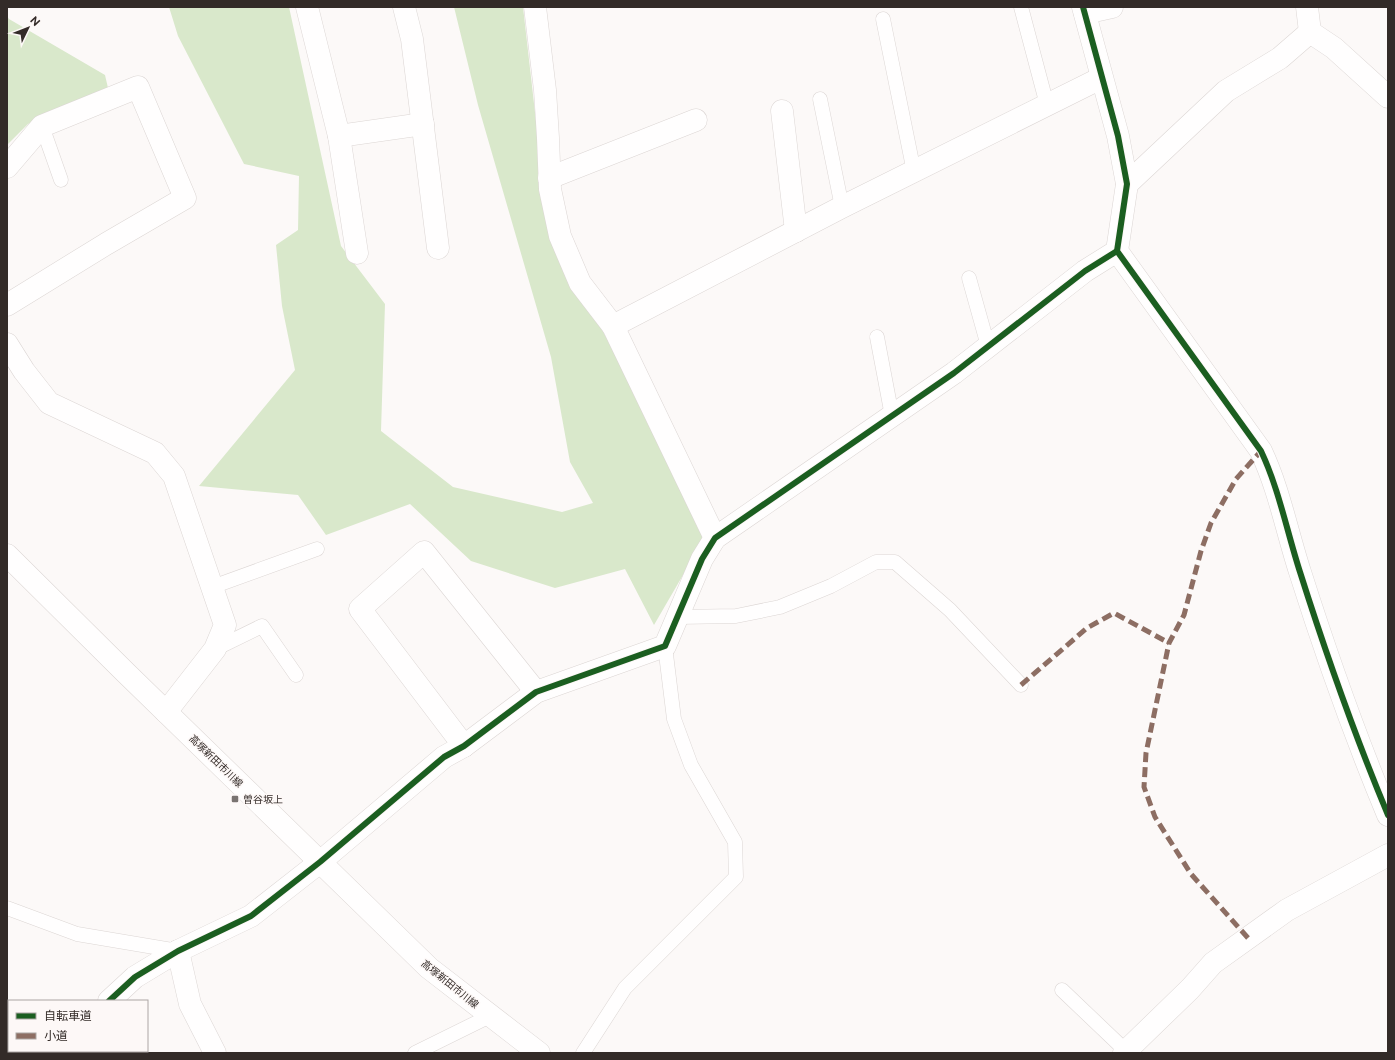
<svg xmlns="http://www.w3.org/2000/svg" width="1395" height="1060" font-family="Raleway,'Noto Sans JP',sans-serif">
<rect width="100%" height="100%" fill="#fcf9f8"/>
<!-- green -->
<g fill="#d9e8cb">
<path d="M169,7H289L341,246L385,304L381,431L453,487L562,512L593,503L570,462L551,357L478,105L454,7H523L549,235L615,353L705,537L654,625L625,569L555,588L471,561L410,504L326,535L298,495L199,486L295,370L282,306L276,245L298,230L299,176L244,164L178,36Z"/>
<path d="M7,16L9,19L105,75L108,88L28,124L7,145Z"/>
</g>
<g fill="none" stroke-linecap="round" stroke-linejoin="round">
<!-- service casing -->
<g stroke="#dcd6d4" stroke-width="15">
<g id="service">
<path d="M1021,7L1047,105"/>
<path d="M883,19L914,172"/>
<path d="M820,99L842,207"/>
<path d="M42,126L61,180"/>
<path d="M969,278L988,346"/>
<path d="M877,337L892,416"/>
<path d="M212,587L317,549"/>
<path d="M678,617L736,616L780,607L831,586L876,562H895L950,610L1021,685"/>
<path d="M215,649L262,626L296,675"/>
<path d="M7,908L77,934L178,951"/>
<path d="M1062,990L1126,1051"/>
<path d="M415,1053L490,1016"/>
<path d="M583,1053L625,988L736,877L735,842L691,765L674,719L665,646"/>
</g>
</g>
<!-- minor casing -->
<g stroke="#dcd6d4" stroke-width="23">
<g id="minor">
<path d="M307,7L339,136L357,253"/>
<path d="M404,7L412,39L438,248"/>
<path d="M535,7L545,90L548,138L550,189L560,236L580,283L613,326L715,538"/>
<path d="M1083,7L1118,136L1127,184L1117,251L1261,451C1279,489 1287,532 1300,572C1326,654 1355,736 1388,815"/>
<path d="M1307,7L1310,32"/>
<path d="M1085,13L1112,7"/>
<path d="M1310,32L1334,48L1388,97"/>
<path d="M782,111L796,231"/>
<path d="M339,136L423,124"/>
<path d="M7,167L42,126L138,87L185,198L106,244L7,305"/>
<path d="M549,178L696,120"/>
<path d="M1127,184L1226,91L1280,58L1310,32"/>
<path d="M613,326L842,207L1101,78"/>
<path d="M7,344L24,371L49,403L155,453L174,476L225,625L215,649L166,712"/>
<path d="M464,746L360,609L424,552L536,692"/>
<path d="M178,951L190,1004L215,1053"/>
<path d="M109,1001L135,977L178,951L251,916L320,862L444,757L464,746L536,692L665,646L702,559L715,538L954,373L1085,271L1117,251"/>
<path d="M47,1053L51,1051"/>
<path d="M1124,1053L1190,989L1213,963L1287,910L1388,855"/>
</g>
</g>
<!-- secondary casing -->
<g stroke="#dcd6d4" stroke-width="23">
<path id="secondary" d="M7,555L126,673L429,968L539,1053"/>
</g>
<!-- service -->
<use href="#service" stroke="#fffefe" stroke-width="14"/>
<!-- minor -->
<use href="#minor" stroke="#fffefe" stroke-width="22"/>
<!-- secondary -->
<use href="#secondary" stroke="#fffefe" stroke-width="22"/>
<!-- quiet -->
<g stroke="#8d6e63" stroke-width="5" stroke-dasharray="10 5" stroke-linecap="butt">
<path d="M1021,685L1087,628L1114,613L1169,643"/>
<path d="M1248,938L1191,874L1155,817L1144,787L1146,753L1169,643L1184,615L1201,551L1211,523L1236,479L1261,451"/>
</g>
<!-- cycleway casing -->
<g stroke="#fdf8f7" stroke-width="8">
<g id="cycleway">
<path d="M1083,7L1118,136L1127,184L1117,251L1261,451C1279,489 1287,532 1300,572C1326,654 1355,736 1388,815"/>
<path d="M109,1001L135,977L178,951L251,916L320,862L444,757L464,746L536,692L665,646L702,559L715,538L954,373L1085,271L1117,251"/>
</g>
</g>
<!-- cycleway -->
<use href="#cycleway" stroke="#1b5e20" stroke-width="6"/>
</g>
<!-- markers -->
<rect fill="#797371" stroke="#fdf8f7" stroke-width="1.5" x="231" y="795" width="8" height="8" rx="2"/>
<g text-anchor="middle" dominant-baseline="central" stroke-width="3" stroke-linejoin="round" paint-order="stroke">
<!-- street labels -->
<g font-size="10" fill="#332b28" stroke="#fdf8f7">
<text transform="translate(216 761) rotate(44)">高塚新田市川線</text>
<text transform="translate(450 984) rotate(39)">高塚新田市川線</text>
</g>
<!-- poi labels -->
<g font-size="10" fill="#332b28" stroke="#fdf8f7" text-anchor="start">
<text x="243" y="799">曽谷坂上</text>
</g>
</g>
<!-- border -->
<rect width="1395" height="1060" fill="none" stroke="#332b28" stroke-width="16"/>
<!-- legend -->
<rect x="8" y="1000" width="140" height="52" fill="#fdf8f7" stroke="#aca6a4"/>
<rect x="16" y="1013" width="20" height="6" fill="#1b5e20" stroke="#aca6a4"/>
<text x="44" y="1020" font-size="12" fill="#332b28">自転車道</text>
<rect x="16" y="1033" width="20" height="6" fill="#8d6e63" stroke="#aca6a4"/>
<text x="44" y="1040" font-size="12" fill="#332b28">小道</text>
<!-- north arrow -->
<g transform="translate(28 28) rotate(47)" stroke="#fdf8f7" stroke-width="3" paint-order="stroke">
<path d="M0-3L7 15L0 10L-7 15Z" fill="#332b28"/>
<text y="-6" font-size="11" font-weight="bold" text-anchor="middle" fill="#332b28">N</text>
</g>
</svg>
